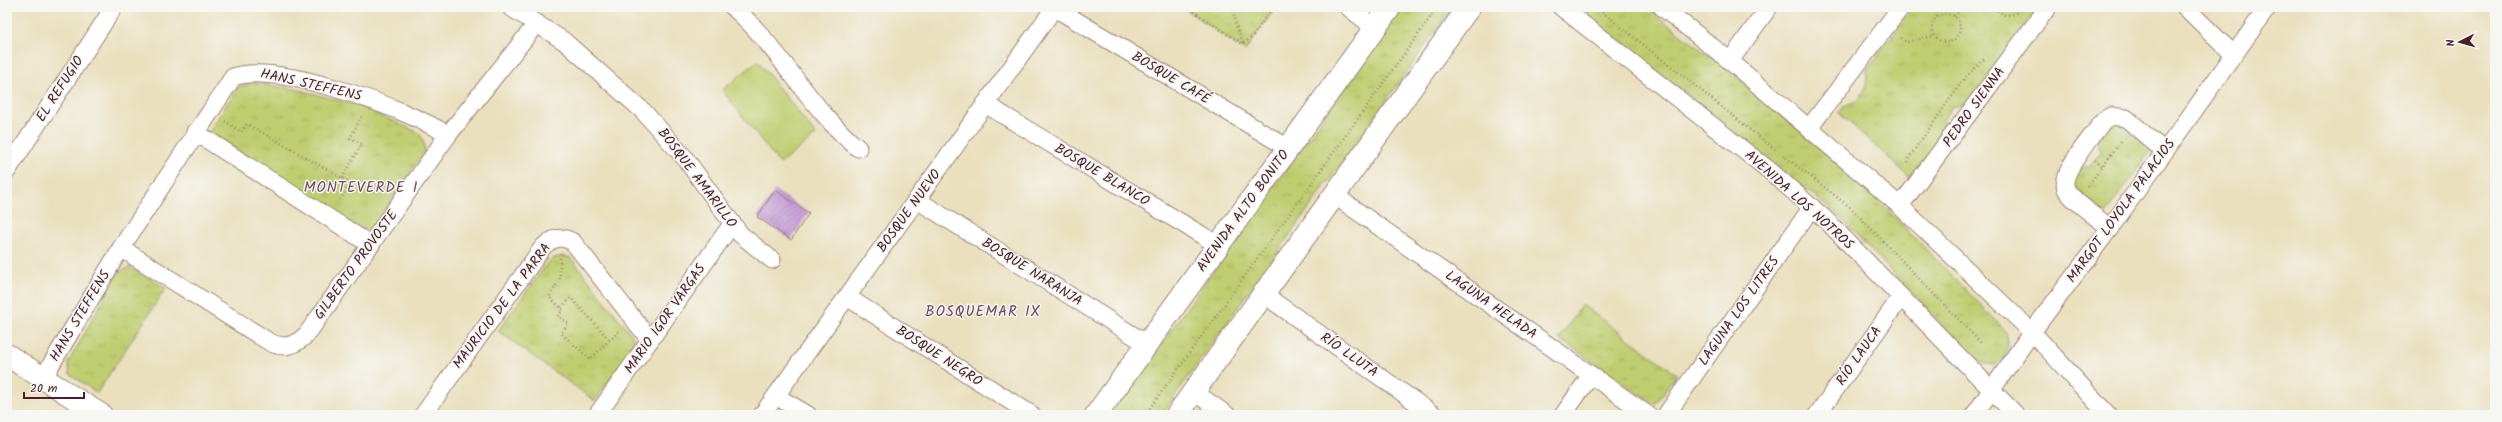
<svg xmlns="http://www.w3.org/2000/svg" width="2502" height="422" font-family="Kalam,sans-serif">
<defs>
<pattern id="park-tufts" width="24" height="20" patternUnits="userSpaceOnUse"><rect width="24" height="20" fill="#bfce70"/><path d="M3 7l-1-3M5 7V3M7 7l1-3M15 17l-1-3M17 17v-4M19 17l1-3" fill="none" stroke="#a6b061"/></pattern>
<pattern id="building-hatch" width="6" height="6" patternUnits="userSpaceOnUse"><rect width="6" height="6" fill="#c396d4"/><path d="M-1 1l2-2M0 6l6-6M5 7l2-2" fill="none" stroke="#a07aac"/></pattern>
</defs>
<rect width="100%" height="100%" fill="#f6f6f2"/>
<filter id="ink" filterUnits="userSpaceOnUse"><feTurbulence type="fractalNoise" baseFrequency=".025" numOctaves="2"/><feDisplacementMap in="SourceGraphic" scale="8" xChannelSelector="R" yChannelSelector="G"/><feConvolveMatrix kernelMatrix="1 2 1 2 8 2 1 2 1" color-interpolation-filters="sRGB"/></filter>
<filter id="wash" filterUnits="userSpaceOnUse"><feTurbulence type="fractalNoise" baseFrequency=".012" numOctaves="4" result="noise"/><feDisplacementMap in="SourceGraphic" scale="16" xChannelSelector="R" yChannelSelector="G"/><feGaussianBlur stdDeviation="0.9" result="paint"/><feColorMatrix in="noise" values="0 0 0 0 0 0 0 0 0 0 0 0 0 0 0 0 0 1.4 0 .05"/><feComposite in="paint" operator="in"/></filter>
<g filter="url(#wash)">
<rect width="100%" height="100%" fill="#eae0be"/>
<!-- green -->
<path fill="#bfce70" stroke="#84764e" d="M758,61L816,135L780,164L722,90Z"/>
<!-- park -->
<g fill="url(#park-tufts)" stroke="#84764e">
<path d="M1182,7H1276L1245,51Z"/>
<path d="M1403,7H1453L1161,415H1110Z"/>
<path d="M1578,7H1646L1754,91L1869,191L2003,328C2013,341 2008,367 1987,364C1981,364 1976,358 1971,355L1837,214Z"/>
<path d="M1913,7H2039L1967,104L1951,107L1943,120L1945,136L1913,180L1839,113L1844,106L1858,100L1866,88L1867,70Z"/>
<path d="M251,82L299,90L357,105L419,133L423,140L425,151L371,229L362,230L211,133V129L237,88Z"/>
<path d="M2117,122L2152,149L2105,214L2081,194L2073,182L2076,169L2091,165L2100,153L2098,139L2108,125Z"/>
<path d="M564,256L571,258L633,337L632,348L595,401L498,331L548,262L554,258Z"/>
<path d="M130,267L166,288L97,393L70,374L68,363L117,275L121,271Z"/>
<path d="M1582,305L1677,374L1656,403H1653L1559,339Z"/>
</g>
<g id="blocks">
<!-- building -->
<path fill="url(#building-hatch)" d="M775,190L809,213L791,240L757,217Z"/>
</g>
</g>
<g filter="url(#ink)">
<use href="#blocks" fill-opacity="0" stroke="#9a8074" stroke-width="1"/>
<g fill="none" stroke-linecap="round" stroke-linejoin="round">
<!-- minor casing -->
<g stroke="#9a8074" stroke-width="19">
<g id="minor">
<path d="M510,7L564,41L643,111L684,157L740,234L772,260"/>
<path d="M733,7C781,49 809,108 858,148"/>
<path d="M1348,7L1375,28"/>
<path d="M1561,7L1770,171L1827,221L2016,415"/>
<path d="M1662,7L1730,61L1900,206L2032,332L2108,415"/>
<path d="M2185,7L2233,54"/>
<path d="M1055,8L1288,148"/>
<path d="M1730,61L1769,7"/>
<path d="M985,104L1218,245"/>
<path d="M1809,128L1901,7"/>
<path d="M195,132L371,245"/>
<path d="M7,171L114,7"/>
<path d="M1334,195L1648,415"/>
<path d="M917,200L1147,344"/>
<path d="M1900,206L2048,7"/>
<path d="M2110,228C2099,219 2071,200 2066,189C2059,173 2094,134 2104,120L2111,116L2126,118L2164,151"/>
<path d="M121,248L271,343C286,349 296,345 307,334L448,135L537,23"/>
<path d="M1263,294L1434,415"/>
<path d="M847,297L1032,415"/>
<path d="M43,378L121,248L233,77C277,61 408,109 448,135"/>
<path d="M1194,392L1227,415"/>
<path d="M776,396L808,415"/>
<path d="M423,415L543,247C553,238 561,235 573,242L650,340"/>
<path d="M597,415L732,224"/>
<path d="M762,415L1055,7"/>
<path d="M1563,415L1591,375"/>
<path d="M1666,415L1812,207"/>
<path d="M1817,415L1901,297"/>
<path d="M1974,415L2032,332L2110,228L2268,7"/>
</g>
</g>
<!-- tertiary casing -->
<g stroke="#9a8074" stroke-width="24">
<g id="tertiary">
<path d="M7,355L101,415"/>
<path d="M1096,415L1390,7"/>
<path d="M1177,415L1469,7"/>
</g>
</g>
<!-- path -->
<g stroke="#9a8074" stroke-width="2.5" stroke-dasharray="1 3" stroke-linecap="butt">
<path d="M1187,7L1242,44L1252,37L1273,7"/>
<path d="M1232,7L1237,28L1244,44"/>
<path d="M1596,7L1777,151"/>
<path d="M1995,7C2002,18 2014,18 2021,7"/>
<circle cx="1946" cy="28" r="14"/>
<path d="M1954,16L1964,7"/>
<path d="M1901,38L1906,42L1934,36"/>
<path d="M225,121L241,132L247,124L351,183L339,202"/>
<path d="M1783,155L1851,208L1982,344"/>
<path d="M2095,160L2103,166"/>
<path d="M1908,163L1910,156L1964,79L1985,58"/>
<path d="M342,178L362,144L350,138L362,116"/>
<path d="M2087,187L2122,140"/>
<path d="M560,258V279L549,297L563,310L558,316L569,324L561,333L590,359L620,330"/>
<path d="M561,307L571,298L610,340"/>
<path d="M1145,415L1438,7"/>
</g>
<!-- minor -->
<use href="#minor" stroke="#fff" stroke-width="17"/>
<!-- tertiary -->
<use href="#tertiary" stroke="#fff" stroke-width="22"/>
</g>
</g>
<g text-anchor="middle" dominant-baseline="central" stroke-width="3" stroke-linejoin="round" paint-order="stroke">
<!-- street labels -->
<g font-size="14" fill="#4a1f2b" stroke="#f6f6f2">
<text transform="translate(1171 78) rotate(31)">BOSQUE CAFÉ</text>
<text transform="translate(311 85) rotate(13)">HANS STEFFENS</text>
<text transform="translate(60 89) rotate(-57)">EL REFUGIO</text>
<text transform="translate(1974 107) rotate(-54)">PEDRO SIENNA</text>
<text transform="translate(1102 175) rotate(31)">BOSQUE BLANCO</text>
<text transform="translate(697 178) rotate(53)">BOSQUE AMARILLO</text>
<text transform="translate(1799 200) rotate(42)">AVENIDA LOS NOTROS</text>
<text transform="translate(909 211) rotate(-54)">BOSQUE NUEVO</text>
<text transform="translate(1243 211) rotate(-54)">AVENIDA ALTO BONITO</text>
<text transform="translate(2121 211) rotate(-54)">MARGOT LOYOLA PALACIOS</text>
<text transform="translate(356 265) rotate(-54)">GILBERTO PROVOSTE</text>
<text transform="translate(1032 272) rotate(32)">BOSQUE NARANJA</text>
<text transform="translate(1491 305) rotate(35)">LAGUNA HELADA</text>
<text transform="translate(502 306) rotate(-53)">MAURICIO DE LA PARRA</text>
<text transform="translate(1739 311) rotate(-55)">LAGUNA LOS LITRES</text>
<text transform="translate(80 316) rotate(-59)">HANS STEFFENS</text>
<text transform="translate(665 319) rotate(-55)">MARIO IGOR VARGAS</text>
<text transform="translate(1349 355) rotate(35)">RÍO LLUTA</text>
<text transform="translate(939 356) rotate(33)">BOSQUE NEGRO</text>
<text transform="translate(1859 356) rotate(-55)">RÍO LAUCA</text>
</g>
<!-- neighbourhood labels -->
<g font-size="15" letter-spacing="1" fill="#744966" stroke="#f6f6f2">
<text x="361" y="188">MONTEVERDE I</text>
<text x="983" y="312">BOSQUEMAR IX</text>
</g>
</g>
<!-- margin -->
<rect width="2502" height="422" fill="none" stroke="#f6f6f2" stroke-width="24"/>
<!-- north arrow -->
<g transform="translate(2460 42) rotate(264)" stroke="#f6f6f2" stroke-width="3" paint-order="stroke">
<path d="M0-3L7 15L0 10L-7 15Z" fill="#4a1f2b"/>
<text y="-6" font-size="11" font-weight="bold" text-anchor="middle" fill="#4a1f2b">N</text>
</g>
<!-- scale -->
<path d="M24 392v6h60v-6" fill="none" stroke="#4a1f2b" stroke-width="2"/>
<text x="30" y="392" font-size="12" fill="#4a1f2b" stroke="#f6f6f2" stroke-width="3" paint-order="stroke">20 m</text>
</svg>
